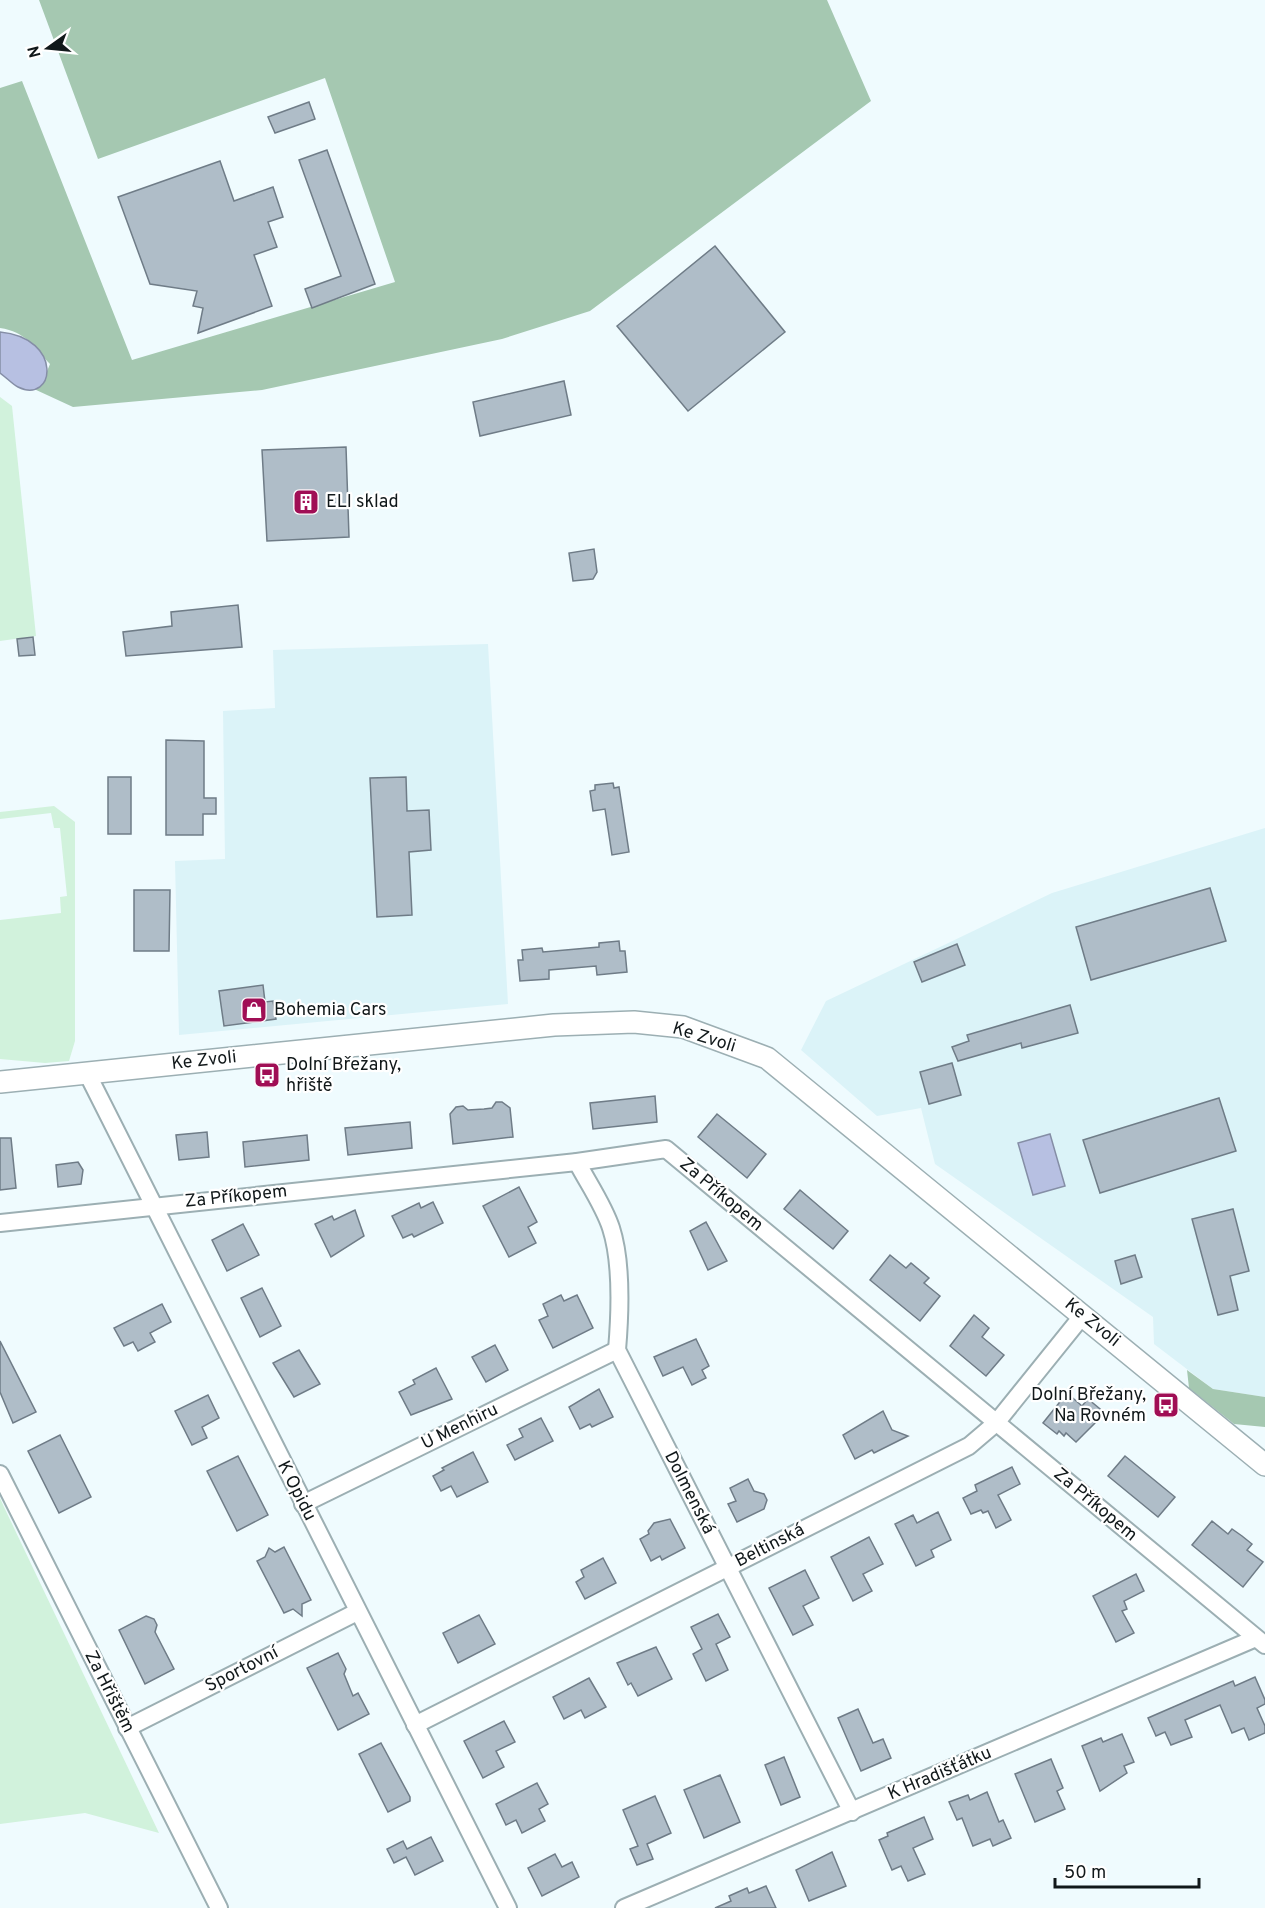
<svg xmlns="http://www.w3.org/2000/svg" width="1265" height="1908" font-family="Overpass,sans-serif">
<rect width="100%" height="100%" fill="#effbfe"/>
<!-- built -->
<g fill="#dbf3f8">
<path d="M488,644L508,1004L179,1035L175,861L225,859L223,711L275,708L273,650Z"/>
<path d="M1265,828V1397L1213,1389L1154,1344L1153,1317L935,1164L921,1108L877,1116L801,1050L826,1001L942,946L1052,893Z"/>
</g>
<!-- green -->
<g fill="#d1f2dc">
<path d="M0,397L12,406L36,636L0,641Z"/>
<path d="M54,806L75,822V1041L69,1061L45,1063L0,1059V920L61,913L60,897L67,896L60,828H54L51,813L0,819V812Z"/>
<path d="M0,1498L4,1507L159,1833L85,1813L0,1824Z"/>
</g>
<!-- forest -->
<g fill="#a5c8b1">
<path d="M39,0H827L871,101L590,311L502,339L262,390L73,407L34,389L41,386L50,364C33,346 26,332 0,328V88L22,81L132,360L395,282L325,78L98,159Z"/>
<path d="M1187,1370L1213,1389L1265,1397V1427L1234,1424L1189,1388Z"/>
</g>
<!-- water -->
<g fill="#b7c0e2" stroke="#858ea6" stroke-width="1.5">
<path d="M0,332C64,338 55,405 18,387C12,384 6,377 0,373Z"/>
<path d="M1050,1134L1065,1186L1033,1195L1018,1143Z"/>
</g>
<!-- building -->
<g fill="#afbdc8" stroke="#6f7c87" stroke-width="1.5">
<path d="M309,102L315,119L275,133L268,117Z"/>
<path d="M327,150L375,284L312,308L305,289L341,276L299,160Z"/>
<path d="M220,161L234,201L273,187L283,217L268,222L277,247L254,255L272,306L198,333L203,308L193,306L197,291L150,284L118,197Z"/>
<path d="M715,246L785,332L688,411L617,326Z"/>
<path d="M564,381L571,415L480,436L473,402Z"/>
<path d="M346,447L349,537L267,541L262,450Z"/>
<path d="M594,549L597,572L593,579L573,581L569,553Z"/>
<path d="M238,605L242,647L126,656L123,632L172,626L171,612Z"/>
<path d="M33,637L35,655L19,656L17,639Z"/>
<path d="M166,740L204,741V798H216V814H203V835H166Z"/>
<rect x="108" y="777" width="23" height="57"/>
<path d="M406,777L407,811L429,810L431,850L409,852L412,915L377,917L370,778Z"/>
<path d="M613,783L614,788L619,787L629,852L612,855L605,809L593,811L590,791L595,790V785Z"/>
<path d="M1210,888L1226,941L1091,980L1076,927Z"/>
<path d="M134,890H170L169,951H134Z"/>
<path d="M619,941L620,951H625L627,972L597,975L596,966L573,968L549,970V979L520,981L518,960H523L522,950L542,948L543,952L599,947V943Z"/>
<path d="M957,944L965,965L922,982L914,962Z"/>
<path d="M263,985L265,1002L273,1001L276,1019L224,1026L219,991Z"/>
<path d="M1070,1005L1078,1033L1022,1048L1021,1043L958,1061L952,1047L969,1041L967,1035Z"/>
<path d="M952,1063L961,1095L929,1104L920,1072Z"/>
<path d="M655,1096L657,1122L593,1129L590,1103Z"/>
<path d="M1219,1098L1236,1151L1100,1193L1083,1140Z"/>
<path d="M496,1102H502L510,1108L513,1137L453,1144L450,1114L456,1107L463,1106L468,1110L484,1109L492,1108Z"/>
<path d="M717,1114L766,1154L747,1178L698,1137Z"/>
<path d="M410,1122L412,1148L348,1155L345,1128Z"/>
<path d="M207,1132L209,1157L179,1160L176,1135Z"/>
<path d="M307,1135L309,1160L245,1167L243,1142Z"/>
<path d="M0,1138H11L16,1188L0,1190Z"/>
<path d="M78,1162L83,1170L81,1184L58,1187L56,1165Z"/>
<path d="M519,1187L537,1222L528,1227L536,1243L509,1257L483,1206Z"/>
<path d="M800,1190L848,1231L833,1249L784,1209Z"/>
<path d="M433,1202L443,1223L414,1237L412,1234L403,1238L392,1216L419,1203L421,1208Z"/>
<path d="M1233,1209L1249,1271L1230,1276L1238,1310L1218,1315L1192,1219Z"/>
<path d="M355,1210L364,1236L331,1257L315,1224L332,1216L334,1220Z"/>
<path d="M706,1222L727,1261L708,1270L690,1231Z"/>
<path d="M243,1224L259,1255L227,1271L212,1240Z"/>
<path d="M890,1255L906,1268L911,1263L929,1278L924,1283L940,1296L920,1321L870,1280Z"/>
<path d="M1135,1255L1142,1277L1121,1284L1115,1261Z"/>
<path d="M262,1288L281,1326L260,1337L241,1298Z"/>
<path d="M561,1295L564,1301L577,1295L593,1328L553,1348L539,1320L548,1316L543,1304Z"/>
<path d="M162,1304L171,1322L150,1333L155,1342L138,1351L133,1342L124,1346L114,1328Z"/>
<path d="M974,1315L989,1328L982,1337L1004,1355L986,1376L950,1346Z"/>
<path d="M696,1339L709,1366L702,1370L706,1378L692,1385L683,1367L663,1376L654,1357Z"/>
<path d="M0,1341L36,1412L13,1423L0,1392Z"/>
<path d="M495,1345L508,1370L486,1382L472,1357Z"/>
<path d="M299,1350L320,1384L294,1397L273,1363Z"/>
<path d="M436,1368L452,1399L411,1415L399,1392L415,1384L413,1380Z"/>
<path d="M599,1389L613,1417L592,1427L590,1424L580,1429L569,1407Z"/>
<path d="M1067,1393L1082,1406L1088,1399L1105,1413L1076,1442L1066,1433L1064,1436L1059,1431L1057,1434L1043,1423Z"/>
<path d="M208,1395L219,1418L202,1427L207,1438L192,1445L175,1411Z"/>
<path d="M883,1411L892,1430L908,1436L874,1453L872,1450L855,1459L843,1435Z"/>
<path d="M541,1418L553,1441L515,1460L507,1445L523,1437L519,1429Z"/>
<path d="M60,1435L91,1497L59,1513L28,1451Z"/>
<path d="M473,1452L488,1482L457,1497L451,1486L441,1491L433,1476L444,1470L442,1468Z"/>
<path d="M238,1456L268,1515L237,1531L207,1471Z"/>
<path d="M1125,1456L1175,1497L1158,1517L1108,1476Z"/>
<path d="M1012,1467L1020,1484L998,1495L1011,1520L996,1528L988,1511L983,1513L981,1510L971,1514L963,1498L977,1491L975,1485Z"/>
<path d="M748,1479L754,1491L764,1494L767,1500L764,1509L737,1522L728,1504L736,1501L730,1488Z"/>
<path d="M938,1512L951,1540L931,1550L934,1557L916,1566L895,1524L913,1515L917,1523Z"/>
<path d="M670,1519L685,1548L662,1560L660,1556L651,1561L640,1539L649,1534L648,1531L654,1523Z"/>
<path d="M1212,1521L1228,1534L1232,1529L1242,1536L1252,1544L1247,1550L1263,1562L1243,1587L1192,1545Z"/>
<path d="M869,1537L883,1564L863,1574L872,1591L853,1601L831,1557Z"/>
<path d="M284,1547L311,1600L302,1604V1616L293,1609L284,1613L257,1561L265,1557L269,1548L275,1552Z"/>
<path d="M603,1558L616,1583L585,1599L576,1582L584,1577L581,1570Z"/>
<path d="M805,1570L819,1598L803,1606L813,1625L793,1635L769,1588Z"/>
<path d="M1136,1574L1144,1591L1124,1601L1127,1609L1122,1611L1134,1633L1116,1642L1093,1596Z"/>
<path d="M718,1614L730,1637L716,1644L728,1670L706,1681L693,1654L702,1649L691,1627Z"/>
<path d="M479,1615L495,1644L458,1663L443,1633Z"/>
<path d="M146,1616L154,1619L157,1625L155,1632L174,1669L145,1684L119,1630Z"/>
<path d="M656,1647L672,1679L638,1696L631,1683L628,1685L617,1663Z"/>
<path d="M338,1653L346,1669L344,1674L353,1696L358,1693L369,1714L338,1730L307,1668Z"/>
<path d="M1255,1677L1265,1700V1704L1257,1708L1265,1726V1733L1249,1740L1244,1728L1232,1733L1220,1705L1185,1720L1192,1737L1171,1745L1165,1732L1156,1736L1148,1718L1233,1681L1235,1686Z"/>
<path d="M589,1678L606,1707L585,1718L581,1710L564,1719L553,1697Z"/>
<path d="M858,1709L873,1743L883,1739L891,1758L861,1771L838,1718Z"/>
<path d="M504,1721L515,1742L496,1751L504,1767L483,1778L464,1741Z"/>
<path d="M1122,1734L1134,1762L1124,1766L1127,1773L1100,1791L1082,1746L1101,1738L1103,1742Z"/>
<path d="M381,1743L410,1797V1801L388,1812L359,1754Z"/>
<path d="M784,1757L800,1797L781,1805L765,1765Z"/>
<path d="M1051,1759L1063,1788L1057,1791L1065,1809L1035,1822L1015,1774Z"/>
<path d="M720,1775L740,1822L704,1838L684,1790Z"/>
<path d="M537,1783L548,1804L539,1809L545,1821L522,1833L516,1820L506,1825L496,1804Z"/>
<path d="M987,1792L999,1822L1003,1820L1011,1838L993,1846L990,1839L973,1846L962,1818L957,1820L949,1802L968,1795L970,1800Z"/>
<path d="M655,1796L671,1833L647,1844L653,1859L637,1865L630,1849L638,1846L623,1810Z"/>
<path d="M924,1817L933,1839L913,1848L925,1874L908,1881L901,1866L892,1870L879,1840L888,1836L887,1833Z"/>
<path d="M431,1837L443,1861L415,1875L406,1857L394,1863L387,1849L403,1841L407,1849Z"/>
<path d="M832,1852L846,1886L809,1901L796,1870Z"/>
<path d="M555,1854L562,1867L572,1862L579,1877L542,1896L528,1868Z"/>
<path d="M766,1886L776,1908H715L731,1901L729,1896L747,1888L749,1893Z"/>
</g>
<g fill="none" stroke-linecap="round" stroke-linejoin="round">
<!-- minor casing -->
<g stroke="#9cafb3" stroke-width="20">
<g id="minor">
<path d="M87,1073L508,1908"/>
<path d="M577,1162C588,1183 604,1206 611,1228C622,1262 620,1315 617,1350L852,1812"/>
<path d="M0,1223L577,1162L666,1149L1265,1645"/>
<path d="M0,1474L219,1908"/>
<path d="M303,1504L617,1350"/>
<path d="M415,1725L969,1446L996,1423L1083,1315"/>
<path d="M127,1728L357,1612"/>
<path d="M624,1908L1256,1638"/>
</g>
</g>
<!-- tertiary casing -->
<g stroke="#9cafb3" stroke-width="24">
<path id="tertiary" d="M0,1082L554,1025L634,1022L683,1027L767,1058L1265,1465"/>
</g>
<!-- minor -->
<use href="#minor" stroke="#fff" stroke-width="16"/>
<!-- tertiary -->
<use href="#tertiary" stroke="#fff" stroke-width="21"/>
</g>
<!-- icons -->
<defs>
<g id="building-square" transform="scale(1.35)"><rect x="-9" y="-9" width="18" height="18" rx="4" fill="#a00e55" stroke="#fff"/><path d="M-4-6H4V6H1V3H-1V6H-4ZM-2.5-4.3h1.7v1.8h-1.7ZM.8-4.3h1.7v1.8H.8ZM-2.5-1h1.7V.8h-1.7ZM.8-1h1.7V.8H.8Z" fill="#fff"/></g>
<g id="shop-square" transform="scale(1.35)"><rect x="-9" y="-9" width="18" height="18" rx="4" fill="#a00e55" stroke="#fff"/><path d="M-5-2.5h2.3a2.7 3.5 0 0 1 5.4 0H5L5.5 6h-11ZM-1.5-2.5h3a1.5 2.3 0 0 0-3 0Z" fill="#fff"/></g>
<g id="bus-square" transform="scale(1.35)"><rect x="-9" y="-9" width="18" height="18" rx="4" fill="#a00e55" stroke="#fff"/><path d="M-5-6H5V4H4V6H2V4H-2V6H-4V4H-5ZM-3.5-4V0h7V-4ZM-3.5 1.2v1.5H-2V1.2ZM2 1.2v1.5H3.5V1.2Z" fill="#fff"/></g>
</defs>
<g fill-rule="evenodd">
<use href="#building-square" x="306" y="502"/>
<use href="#shop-square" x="254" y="1010"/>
<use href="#bus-square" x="267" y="1075"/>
<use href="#bus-square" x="1166" y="1405"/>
</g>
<g text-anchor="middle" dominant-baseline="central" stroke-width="4.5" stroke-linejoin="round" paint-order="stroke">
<!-- poi labels -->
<g font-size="18" fill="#11181a" stroke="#fff" text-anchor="start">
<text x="326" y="502">ELI sklad</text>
<text x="274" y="1010">Bohemia Cars</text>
<text x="286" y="1065">Dolní Břežany,<tspan x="286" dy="21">hřiště</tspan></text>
<text x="1146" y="1395" text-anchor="end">Dolní Břežany,<tspan x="1146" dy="21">Na Rovném</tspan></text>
</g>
<!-- street labels -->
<g font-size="18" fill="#11181a" stroke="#fff">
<text transform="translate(704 1038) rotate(17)">Ke Zvoli</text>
<text transform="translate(204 1061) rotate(-6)">Ke Zvoli</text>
<text transform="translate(721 1195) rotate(40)">Za Příkopem</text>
<text transform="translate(236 1197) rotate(-6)">Za Příkopem</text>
<text transform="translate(1092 1323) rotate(39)">Ke Zvoli</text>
<text transform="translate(460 1427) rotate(-26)">U Menhiru</text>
<text transform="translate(296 1491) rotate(63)">K Opidu</text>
<text transform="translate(689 1493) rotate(63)">Dolmenská</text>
<text transform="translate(1095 1505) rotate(40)">Za Příkopem</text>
<text transform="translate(770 1546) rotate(-27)">Beltinská</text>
<text transform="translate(242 1670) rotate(-27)">Sportovní</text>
<text transform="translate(109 1692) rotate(63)">Za Hřištěm</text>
<text transform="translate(940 1774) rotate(-23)">K Hradišťátku</text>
</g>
</g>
<!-- north arrow -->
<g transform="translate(48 48) rotate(255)" stroke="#ffffff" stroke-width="4.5" paint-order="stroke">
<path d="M0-4.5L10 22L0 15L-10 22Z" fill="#11181a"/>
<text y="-9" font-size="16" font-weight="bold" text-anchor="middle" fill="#11181a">N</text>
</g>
<!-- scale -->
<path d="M1055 1878v9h144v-9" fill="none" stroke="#11181a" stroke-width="3"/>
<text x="1064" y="1878" font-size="18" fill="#11181a" stroke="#ffffff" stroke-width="4.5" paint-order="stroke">50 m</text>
</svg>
